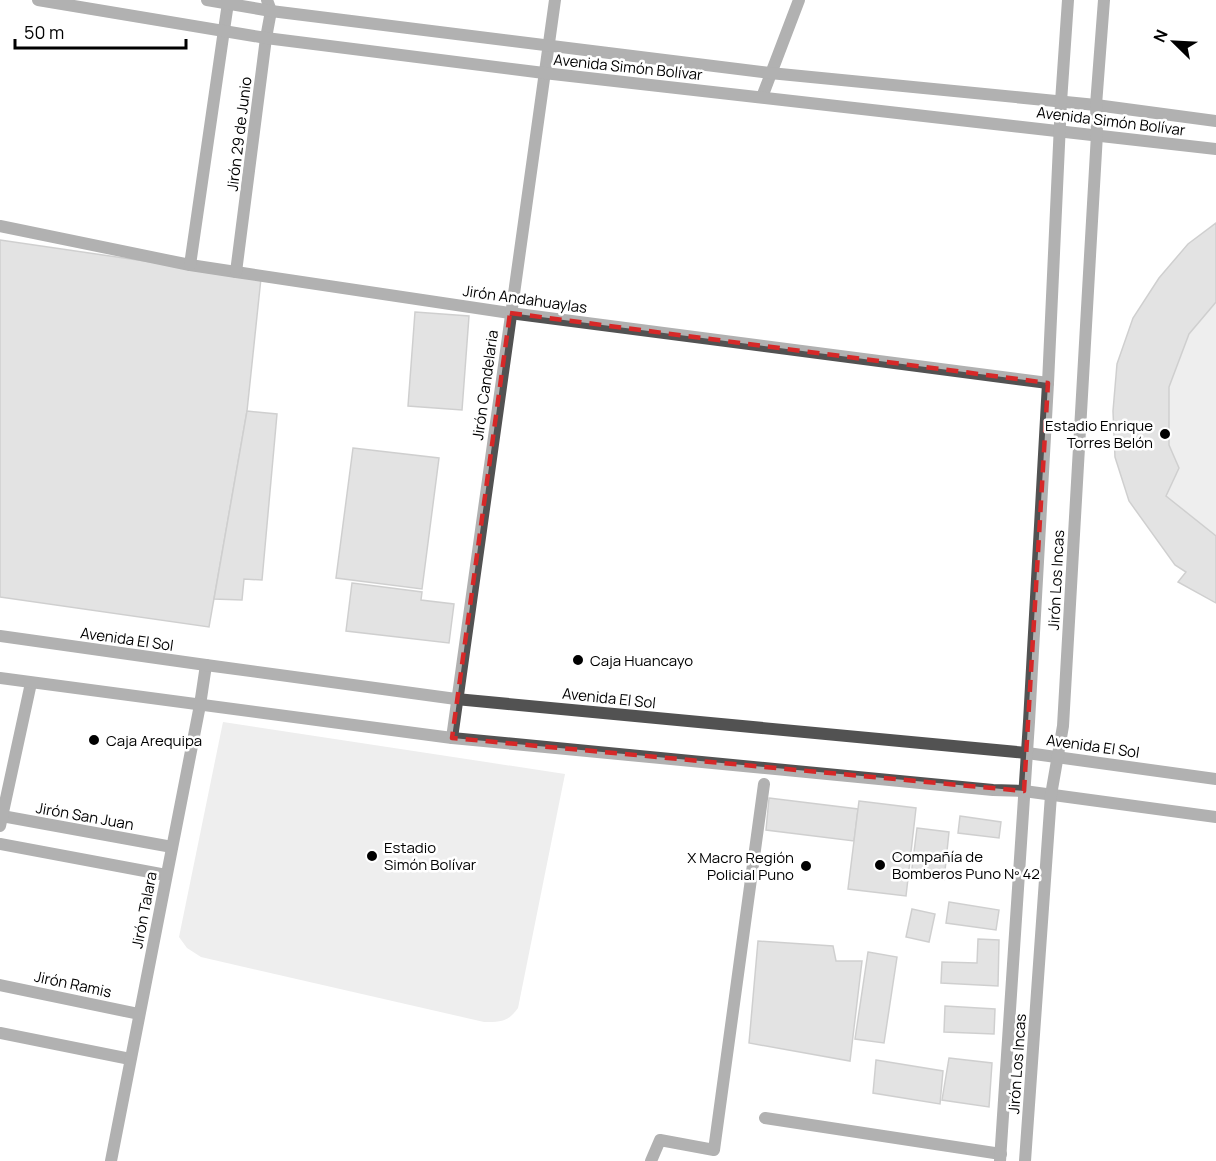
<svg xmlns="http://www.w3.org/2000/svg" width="1216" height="1161" font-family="Manrope,sans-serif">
<rect width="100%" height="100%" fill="#fff"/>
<!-- green -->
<g fill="#d9d9d9">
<path d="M1216,223V603L1178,582L1186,572L1175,565L1129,501L1115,457L1117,364L1133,318L1159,278L1188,244Z"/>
<path d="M223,722L565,774L518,1008C508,1022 501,1022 484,1022L201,957L187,948L179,937Z"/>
</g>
<!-- building -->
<g fill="#c2c2c2" stroke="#969696" stroke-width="1.5">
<path d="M1216,223V302L1189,334L1169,387V445L1179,468L1166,496L1216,536V603L1178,582L1186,572L1175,565L1129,501L1115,457L1113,411L1117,364L1133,318L1159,278L1188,244Z"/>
<path d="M0,240L261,278L247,411L209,627L0,597Z"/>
<path d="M415,312L469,316L462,410L408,406Z"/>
<path d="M247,411L277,414L262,580L244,579L242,600L214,599Z"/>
<path d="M353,448L439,458L422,589L336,578Z"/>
<path d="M352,583L422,592L421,600L454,604L449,643L346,631Z"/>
<path d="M769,798L858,809L854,841L766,830Z"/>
<path d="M859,801L916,808L906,896L848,889Z"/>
<path d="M960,816L1001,822L999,838L958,833Z"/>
<path d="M917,828L949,832L944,880L911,876Z"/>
<path d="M949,902L999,910L996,930L946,923Z"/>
<path d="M912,909L935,914L929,942L906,937Z"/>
<path d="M978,939L999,940L998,986L941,983L942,962L977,963Z"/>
<path d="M758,941L833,946L836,961H862L850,1061L749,1043Z"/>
<path d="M868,952L897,957L884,1043L855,1039Z"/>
<path d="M945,1006L995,1009L994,1034L944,1032Z"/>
<path d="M949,1058L992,1063L989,1107L942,1100Z"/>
<path d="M876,1060L943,1071L940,1104L873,1093Z"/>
</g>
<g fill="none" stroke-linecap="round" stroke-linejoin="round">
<!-- pedestrian -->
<path stroke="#525252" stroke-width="12" d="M651,1161L660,1140L714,1150L764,784"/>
<!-- minor -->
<g stroke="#525252" stroke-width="12">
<path d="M762,97L799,0"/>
<path d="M0,226L190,265L236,272L510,313L1048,383"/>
<path d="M190,265L224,30L228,3L230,0"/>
<path d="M236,272L266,38L271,11L267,0"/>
<path d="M452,738L555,0"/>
<path d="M2,816L172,847"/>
<path d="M0,826L31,683"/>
<path d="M0,844L166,875"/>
<path d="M0,985L139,1014"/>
<path d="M0,1033L130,1059"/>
<path d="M765,1118L1001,1154"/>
<path d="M111,1161L200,705L206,665"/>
</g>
<!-- tertiary -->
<g stroke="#525252" stroke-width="12">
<path d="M38,0L266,38L544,73L1216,149"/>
<path d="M207,0L271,11L770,73L1096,105L1216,121"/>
<path d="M0,636L206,665L456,699L1027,753L1216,779"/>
<path d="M0,678L452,738L993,790L1024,791L1216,817"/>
<path d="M1000,1161L1029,722L1048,383L1061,102L1068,0"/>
<path d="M1025,1161L1051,795L1063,726L1097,134L1096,105L1104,0"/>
</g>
</g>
<!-- marked area -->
<path d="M0 0H1216V1161H0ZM510,313L1048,383L1024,791L452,738Z" fill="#fff" fill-opacity=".55" fill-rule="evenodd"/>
<path fill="none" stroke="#d62828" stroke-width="4.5" stroke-dasharray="12 8" stroke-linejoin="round" d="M510,313L1048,383L1024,791L452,738Z"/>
<!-- markers -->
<g fill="#000" stroke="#fff" stroke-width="2">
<circle cx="1165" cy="434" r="6"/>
<circle cx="578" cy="660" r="6"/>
<circle cx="94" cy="740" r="6"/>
<circle cx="372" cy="856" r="6"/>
<circle cx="880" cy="865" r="6"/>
<circle cx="806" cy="866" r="6"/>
</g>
<g text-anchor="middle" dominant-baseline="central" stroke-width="5" stroke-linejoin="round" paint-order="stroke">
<!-- street labels -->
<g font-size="15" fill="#000" stroke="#fff">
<text transform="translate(628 67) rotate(6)">Avenida Simón Bolívar</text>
<text transform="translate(1111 121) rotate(7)">Avenida Simón Bolívar</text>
<text transform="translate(239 134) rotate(-83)">Jirón 29 de Junio</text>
<text transform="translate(525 299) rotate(8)">Jirón Andahuaylas</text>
<text transform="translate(485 385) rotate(-82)">Jirón Candelaria</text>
<text transform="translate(1056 580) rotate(-87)">Jirón Los Incas</text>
<text transform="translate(127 639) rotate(8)">Avenida El Sol</text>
<text transform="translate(609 698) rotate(6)">Avenida El Sol</text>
<text transform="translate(1093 746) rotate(8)">Avenida El Sol</text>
<text transform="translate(85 816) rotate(10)">Jirón San Juan</text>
<text transform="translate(144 910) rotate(-79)">Jirón Talara</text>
<text transform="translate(73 984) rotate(12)">Jirón Ramis</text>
<text transform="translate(1017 1064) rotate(-86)">Jirón Los Incas</text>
</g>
<!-- poi labels -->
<g font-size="15" fill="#000" stroke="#fff" text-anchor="start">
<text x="1153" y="425" text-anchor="end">Estadio Enrique<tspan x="1153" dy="17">Torres Belón</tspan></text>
<text x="590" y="660">Caja Huancayo</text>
<text x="106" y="740">Caja Arequipa</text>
<text x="384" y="847">Estadio<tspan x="384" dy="17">Simón Bolívar</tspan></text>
<text x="892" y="856">Compañía de<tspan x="892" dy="17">Bomberos Puno Nº 42</tspan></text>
<text x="794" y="857" text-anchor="end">X Macro Región<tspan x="794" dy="17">Policial Puno</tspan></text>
</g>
</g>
<!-- north arrow -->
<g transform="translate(1174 42) rotate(294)" stroke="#ffffff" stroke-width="4.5" paint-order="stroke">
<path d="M0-4.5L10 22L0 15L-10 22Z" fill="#000000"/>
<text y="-9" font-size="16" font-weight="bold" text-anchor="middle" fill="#000000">N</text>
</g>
<!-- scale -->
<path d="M15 39v9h171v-9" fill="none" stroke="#000000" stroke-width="3"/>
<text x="24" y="39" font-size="18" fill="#000000" stroke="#ffffff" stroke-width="4.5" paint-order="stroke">50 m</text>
</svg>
